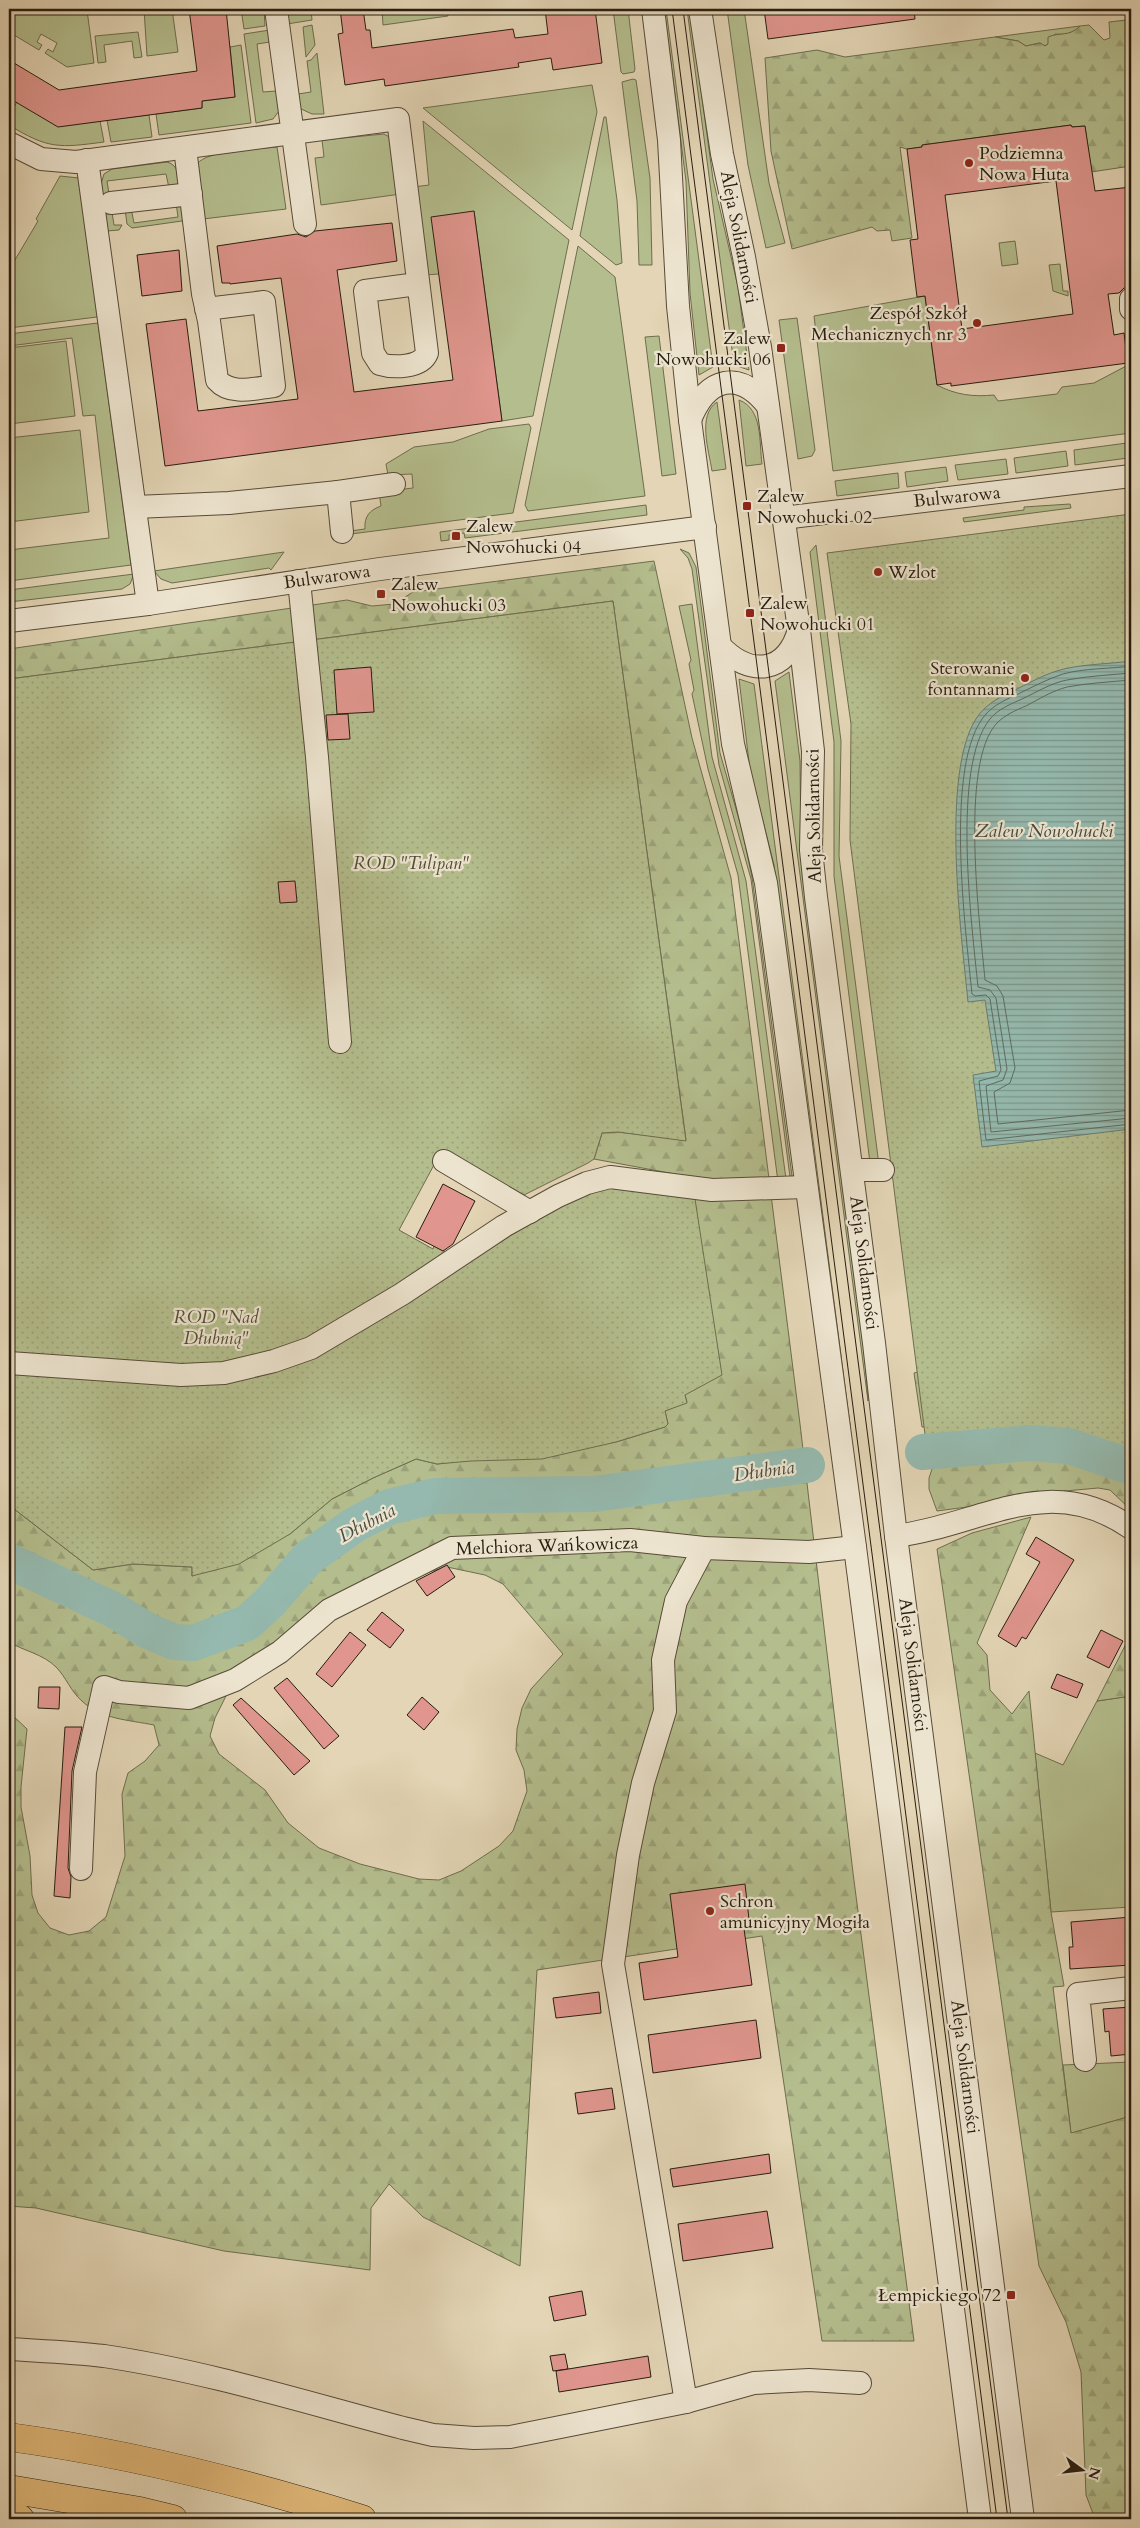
<svg xmlns="http://www.w3.org/2000/svg" width="1140" height="2528" font-family="Cardo,serif">
<defs>
<pattern id="forest-firs" width="22" height="20" patternUnits="userSpaceOnUse" patternTransform="scale(1.25)"><rect width="22" height="20" fill="#b4bd8d"/><path d="M5 1l3.5 6h-7zM16 11l3.5 6h-7z" fill="#9ba279"/></pattern>
<pattern id="park-dots" width="8" height="8" patternUnits="userSpaceOnUse" patternTransform="scale(1.25)"><rect width="8" height="8" fill="#b4bd8d"/><path d="M2 2h.1M6 6h.1" fill="none" stroke="#9ba279" stroke-width="1.8" stroke-linecap="round"/></pattern>
<pattern id="water-rules" width="6" height="5" patternUnits="userSpaceOnUse" patternTransform="scale(1.25)"><rect width="6" height="5" fill="#95b9ae"/><path d="M0 2.5h6" fill="none" stroke="#7a968c"/></pattern>
</defs>
<rect width="100%" height="100%" fill="#e3d5b5"/>
<filter id="stains"><feTurbulence type="fractalNoise" baseFrequency=".004" numOctaves="4"/><feColorMatrix values="0 0 0 0 .2 0 0 0 0 .09 0 0 0 0 .02 0 0 0 .5 -.17"/></filter>
<radialGradient id="worn" r=".72"><stop offset=".6" stop-color="#630" stop-opacity="0"/><stop offset="1" stop-color="#630" stop-opacity=".3"/></radialGradient>
<!-- grass -->
<g fill="#b4bd8d" stroke="#6e6d4e">
<path d="M9,9L87,10L94,63L67,67L45,53L48,49L53,52L57,43L41,34L37,42L42,45L39,50L9,32Z"/>
<path d="M144,9H172L178,52L147,56Z"/>
<path d="M241,9H264L265,26L244,29Z"/>
<path d="M285,9H311L312,20L287,24Z"/>
<path d="M382,9H447L448,16L383,25Z"/>
<path d="M613,9H628L635,69L634,72L623,74L621,72Z"/>
<path d="M664,9H666L713,367L699,375L690,293L686,181Z"/>
<path d="M687,9H690L713,179L738,287L749,370L734,365Z"/>
<path d="M727,9H744L769,183L785,243L766,248L748,165Z"/>
<path d="M312,25L315,45L306,57L303,27Z"/>
<path d="M1080,26C1073,34 1065,35 1055,34L1048,44L1045,46L1040,43L1026,46L1018,41L995,37Z"/>
<path d="M270,30V42L257,44L263,92L276,91L279,111L273,119L256,123L244,34Z"/>
<path d="M138,32L142,57L134,58L132,41L104,45L106,62L98,63L95,36Z"/>
<path d="M241,45L251,123L159,135L156,114L202,108V101L235,97L230,47Z"/>
<path d="M317,53L324,114H312L299,108L298,94L311,92L307,61L311,60Z"/>
<path d="M633,79L636,80L650,178L652,265H639L637,201L622,82Z"/>
<path d="M592,85L597,112L572,230L423,108Z"/>
<path d="M17,102L100,121L104,142C59,148 48,149 9,125V115Z"/>
<path d="M149,115L152,137L111,142L107,120Z"/>
<path d="M604,117H606L617,200L622,263L616,265L580,236Z"/>
<path d="M423,121L569,240L533,416L502,421L474,211L439,274L425,275L413,187L429,185Z"/>
<path d="M384,134L391,138L401,194L321,205L315,158L324,157L322,140Z"/>
<path d="M277,147L286,209L203,219L197,164C207,150 259,149 277,147Z"/>
<path d="M167,162C179,165 178,177 180,187L169,188L166,174L107,181L114,225H122L119,230L107,231L101,184L104,174L112,169Z"/>
<path d="M60,176L79,178L101,314L97,317L9,328V270L38,221L36,219Z"/>
<path d="M182,202L184,218L182,221L132,228L127,224L125,209L131,208L134,223L178,217L176,203Z"/>
<path d="M1015,241L1018,264L1002,266L999,243Z"/>
<path d="M578,246L615,277L645,496L528,511L525,505Z"/>
<path d="M1060,264L1063,291H1068V296L1053,291L1049,265Z"/>
<path d="M925,296L937,385C956,395 973,397 994,395L998,401L1057,394L1062,387L1094,383L1130,364L1131,433L833,471L814,316Z"/>
<path d="M797,318L815,450L812,456L798,459L779,320Z"/>
<path d="M98,323L131,565L9,581V550L109,538L95,415L83,416L72,338L9,346V334Z"/>
<path d="M659,336L676,474L662,476L645,337Z"/>
<path d="M66,341L75,416L9,424V348Z"/>
<path d="M739,400C763,409 759,442 762,464L746,466Z"/>
<path d="M717,402L726,469L712,471C709,451 697,415 717,402Z"/>
<path d="M529,424L531,428L513,513L351,534L350,531L365,529C364,516 370,510 381,506L379,492L413,488L412,474L388,475L386,464L414,447L453,442L489,429Z"/>
<path d="M80,430L89,512L9,522V438Z"/>
<path d="M1127,443L1128,458L1075,465L1074,450Z"/>
<path d="M1066,451L1068,466L1016,473L1014,458Z"/>
<path d="M1006,459L1008,474L958,480L955,465Z"/>
<path d="M946,467L948,481L907,487L905,472Z"/>
<path d="M898,473L899,488L837,496L835,481Z"/>
<path d="M1070,504L1071,508L964,522L963,518L1024,510V507Z"/>
<path d="M646,505L647,515L465,538L464,533L449,535V540L441,541L440,532Z"/>
<path d="M816,545L841,741L839,856L879,1165L870,1163L834,876V742L810,552Z"/>
<path d="M680,549L689,553L696,567L720,753L742,830L752,877L792,1176L790,1177L751,879L719,765L692,569L688,558Z"/>
<path d="M284,552L271,570L269,568L172,583L161,579L154,571Z"/>
<path d="M134,574L130,584L122,589L9,602V590Z"/>
<path d="M692,604L712,757L746,881L786,1179L778,1182L738,875L708,769L692,694L694,690L689,664L691,660L679,606Z"/>
<path d="M789,672L800,761L801,859L863,1333L868,1401L775,681Z"/>
<path d="M739,679L754,684L850,1425L827,1276L774,865L750,770Z"/>
<path d="M1131,1696V1907L1051,1912L1035,1753L1063,1765L1097,1701Z"/>
<path d="M1131,2062V2116L1071,2134L1063,2065Z"/>
</g>
<!-- forest -->
<g fill="url(#forest-firs)" stroke="#6e6d4e" fill-rule="evenodd">
<path d="M1126,20L1130,22L1131,31V166L1091,172L1085,126L1072,127L1071,125L922,145V147L907,149L900,147L912,238L892,241L890,230L877,231L872,227L792,249L771,151L765,58L817,50L845,57L995,37L1018,41L1026,46L1040,43L1045,46L1048,44V37C1059,32 1070,37 1080,26L1089,25L1104,40L1110,38L1109,22Z"/>
<path d="M654,561L692,738L731,878L800,1424L853,1873L914,2341H822L762,1936L537,1970L520,2266L423,2217L389,2184L371,2208L370,2270L224,2251L36,2208L9,2206V1712L27,1729L21,1787V1807L30,1856L32,1895L38,1913L50,1928L69,1935L89,1931L106,1917L125,1856L122,1794L128,1773L145,1761L159,1745L154,1725C129,1720 100,1719 82,1701C71,1692 66,1677 56,1667C43,1654 24,1651 9,1642V1505L93,1570L133,1564L192,1567V1576L290,1534L332,1499L373,1478L416,1459L437,1464L616,1442L665,1427L668,1424L665,1411L687,1402L685,1395L691,1177L594,1159L602,1133L618,1132L686,1140L613,601L9,679V649L347,600L372,606L394,604L413,592ZM447,1567L485,1575L503,1584L563,1654L531,1689L522,1708L517,1729L516,1750L524,1770L527,1791L513,1831L499,1846L461,1871L439,1880L419,1879L360,1864L319,1848L288,1823L265,1790L219,1754L210,1736L215,1718L232,1684L352,1593Z"/>
<path d="M1131,1361V1510L1110,1490L1098,1488L1021,1495L997,1503L937,1511L929,1489V1478L946,1427H922L914,1373L925,1370Z"/>
<path d="M1031,1517L977,1643L987,1655L990,1690L1012,1714L1029,1691L1051,1912L1064,1986L1053,1987L1071,2133L1131,2116V2519H1095L1086,2495L1081,2372L1066,2322L1039,2266L937,1549L972,1533Z"/>
<path d="M1131,1634V1696L1097,1701Z"/>
</g>
<!-- park -->
<g fill="url(#park-dots)" stroke="#6e6d4e">
<path d="M1131,514V1459L1062,1445L929,1466L850,840L851,724L827,553Z"/>
<path d="M613,601L686,1141L618,1132L602,1133L594,1159L588,1163L524,1195L442,1150L399,1230L433,1249L434,1246L446,1252L455,1270L550,1211L610,1185L695,1199L722,1375L685,1395L687,1403L665,1411L668,1424L665,1427L616,1442L542,1459L471,1461L437,1464L416,1459L373,1478L332,1499L290,1534L239,1564L192,1576V1567L133,1564L93,1570L9,1505V679Z"/>
</g>
<!-- water -->
<path fill="url(#water-rules)" stroke="#697b6f" d="M1131,661V1129L982,1147L973,1075L996,1071L985,1000L968,1002C962,939 937,756 983,710C993,700 1006,694 1019,688C1033,681 1047,673 1064,669C1085,664 1109,664 1131,661Z"/>
<g fill="none" stroke-linecap="round" stroke-linejoin="round">
<!-- shore -->
<g stroke="#5e6b5f" stroke-width="1">
<path d="M1131,666C1109,669 1085,668 1063,674C1047,679 1033,687 1018,694C1007,699 994,705 986,714C943,762 966,932 972,994L975,996L986,995L990,999L1001,1070L998,1076L979,1081L986,1140L1131,1124"/>
<path d="M1131,673C1110,675 1088,676 1067,680C1051,683 1037,692 1022,699C1011,704 998,709 990,719C951,767 972,926 978,987L990,990L996,998L1007,1069L1003,1080L986,1086L991,1132L1131,1118"/>
<path d="M1131,680C1110,682 1088,683 1067,687C1052,691 1039,699 1026,706C1016,710 1005,715 997,723C959,763 980,925 985,980L997,986L1003,996L1015,1068L1010,1083L994,1092L998,1124L1131,1110"/>
</g>
<!-- river -->
<g stroke="#95b9ae" stroke-width="36">
<path d="M923,1452L1030,1443L1069,1446L1131,1467"/>
<path d="M9,1561L114,1610L146,1630L174,1642L193,1643L247,1623L269,1603L308,1558L354,1525L389,1507L435,1496L594,1494L807,1465"/>
</g>
</g>
<!-- building -->
<g fill="#e0968e" stroke="#281d10" fill-rule="evenodd">
<path d="M189,9H226L235,97L202,101V108L58,127L9,98V60L59,90L197,71Z"/>
<path d="M340,9H363L366,30H370L372,48L513,29L515,38L548,34L545,9H595L602,63L553,70L551,58L518,63L519,67L385,86L384,79L345,85L338,34L343,33Z"/>
<path d="M764,9H914L915,19L768,39Z"/>
<path d="M1071,125L1072,127L1085,126L1095,191L1131,187V286L1124,288L1119,293L1108,294L1114,335L1124,333L1128,363L951,386V383L937,385L925,296L917,297L910,240L918,239L907,149L922,147V145ZM1056,181L1073,314L962,329L945,195Z"/>
<path d="M474,211L502,421L165,466L146,324L186,319L198,411L298,399L281,278L230,284V283H222L217,246L297,234L306,237L315,231L392,223L397,261L337,270L354,392L453,380L431,217Z"/>
<path d="M179,250L182,291L142,296L137,255Z"/>
<path d="M371,667L374,712L337,714L334,670Z"/>
<path d="M348,714L350,739L328,740L326,715Z"/>
<path d="M295,881L297,902L280,903L278,882Z"/>
<path d="M443,1184L475,1201L453,1244L443,1251L416,1237Z"/>
<path d="M1036,1537L1074,1560L1026,1639L1022,1637L1016,1647L998,1636L1040,1562L1026,1554Z"/>
<path d="M447,1565L455,1577L427,1596L416,1581Z"/>
<path d="M382,1612L404,1630L390,1648L367,1630Z"/>
<path d="M1101,1630L1123,1641L1109,1668L1087,1657Z"/>
<path d="M350,1632L366,1645L332,1687L316,1674Z"/>
<path d="M1057,1674L1083,1684L1077,1698L1051,1688Z"/>
<path d="M287,1678L339,1736L324,1749L274,1688Z"/>
<path d="M39,1687H60L59,1709L38,1708Z"/>
<path d="M422,1697L439,1712L424,1730L407,1715Z"/>
<path d="M241,1698L310,1761L294,1775L233,1705Z"/>
<path d="M65,1727H82L72,1771L68,1868L71,1877L70,1898L54,1896Z"/>
<path d="M745,1884L750,1928L744,1929L752,1985L644,2000L639,1963L678,1957L670,1894Z"/>
<path d="M1131,1917V1965L1070,1969L1069,1947H1073L1071,1922Z"/>
<path d="M599,1992L601,2013L556,2018L553,1998Z"/>
<path d="M1131,2007V2054L1111,2056L1109,2031L1105,2032L1103,2009Z"/>
<path d="M756,2020L761,2058L653,2073L648,2035Z"/>
<path d="M612,2088L615,2109L578,2114L575,2093Z"/>
<path d="M769,2154L771,2173L673,2187L670,2169Z"/>
<path d="M767,2211L773,2248L683,2261L678,2224Z"/>
<path d="M582,2291L586,2315L554,2321L549,2297Z"/>
<path d="M565,2354L568,2369L553,2371L550,2356Z"/>
<path d="M648,2356L651,2377L559,2392L556,2371Z"/>
</g>
<g fill="none" stroke-linecap="round" stroke-linejoin="round">
<!-- minor casing -->
<g stroke="#574b39" stroke-width="24">
<g id="minor">
<path d="M276,9L305,224"/>
<path d="M653,9L669,140L678,306L690,420L733,744L766,883L855,1547L980,2519"/>
<path d="M700,9L722,154L744,257L760,347L799,630L813,751L811,850L816,897L874,1343L896,1536L1023,2519"/>
<path d="M9,143L41,159L76,162L398,119L427,353C421,368 393,368 380,364L373,353L365,291L417,284"/>
<path d="M185,148L203,294L209,321L217,380C231,396 256,388 274,386L264,302L206,309"/>
<path d="M87,160L148,604"/>
<path d="M111,203L191,194"/>
<path d="M1131,299V309"/>
<path d="M690,420C707,377 739,369 768,406"/>
<path d="M338,492L394,484"/>
<path d="M135,507L229,503L338,492L342,532"/>
<path d="M783,518L1131,476"/>
<path d="M299,581L317,757L340,1042"/>
<path d="M9,621L148,604L380,569L705,527"/>
<path d="M720,646C750,677 786,674 799,630"/>
<path d="M444,1161L530,1212"/>
<path d="M852,1170H883"/>
<path d="M9,1363L181,1375L224,1373L274,1361L311,1348L402,1294L504,1226L558,1196L587,1183L610,1177L712,1190L805,1187"/>
<path d="M896,1536C982,1525 1048,1470 1131,1528"/>
<path d="M81,1869L85,1772L104,1687L119,1692L189,1698L235,1680L280,1652L329,1610L452,1548L630,1540L704,1548L809,1552L855,1547"/>
<path d="M1085,2060L1078,1994L1131,1988"/>
<path d="M9,2349C40,2351 72,2352 104,2356C205,2371 304,2402 403,2428L433,2435L474,2438L510,2437L686,2402L754,2383L809,2380L860,2383"/>
<path d="M686,2402L613,1964L628,1855L643,1783L665,1711L663,1660L676,1601L704,1548"/>
</g>
</g>
<!-- major casing -->
<g stroke="#281d10" stroke-width="29">
<g id="major">
<path d="M9,2437C129,2453 247,2483 362,2519"/>
<path d="M9,2489L140,2511L173,2519"/>
<path d="M9,2510L20,2519"/>
</g>
</g>
<!-- minor -->
<use href="#minor" stroke="#ede4cf" stroke-width="22"/>
<!-- major -->
<use href="#major" stroke="#e2ba7a" stroke-width="28"/>
<!-- tram -->
<g stroke="#281d10" stroke-width="1">
<path d="M672,9L997,2519"/>
<path d="M683,9L1008,2519"/>
</g>
</g>
<!-- markers -->
<g fill="#8f2418" stroke="#ede4cf" stroke-width="2">
<circle cx="969" cy="163" r="5"/>
<circle cx="977" cy="323" r="5"/>
<rect x="776" y="343" width="10" height="10" rx="2.5"/>
<rect x="742" y="501" width="10" height="10" rx="2.5"/>
<rect x="451" y="531" width="10" height="10" rx="2.5"/>
<circle cx="878" cy="572" r="5"/>
<rect x="376" y="589" width="10" height="10" rx="2.5"/>
<rect x="745" y="608" width="10" height="10" rx="2.5"/>
<circle cx="1025" cy="678" r="5"/>
<circle cx="710" cy="1911" r="5"/>
<rect x="1006" y="2290" width="10" height="10" rx="2.5"/>
</g>
<g text-anchor="middle" dominant-baseline="central" stroke-width="4.5" stroke-linejoin="round" paint-order="stroke">
<!-- poi labels -->
<g font-size="18" fill="#281d10" stroke="#ede4cf" text-anchor="start">
<text x="979" y="153">Podziemna<tspan x="979" dy="21">Nowa Huta</tspan></text>
<text x="967" y="313" text-anchor="end">Zespół Szkół<tspan x="967" dy="21">Mechanicznych nr 3</tspan></text>
<text x="771" y="338" text-anchor="end">Zalew<tspan x="771" dy="21">Nowohucki 06</tspan></text>
<text x="757" y="496">Zalew<tspan x="757" dy="21">Nowohucki 02</tspan></text>
<text x="466" y="526">Zalew<tspan x="466" dy="21">Nowohucki 04</tspan></text>
<text x="888" y="572">Wzlot</text>
<text x="391" y="584">Zalew<tspan x="391" dy="21">Nowohucki 03</tspan></text>
<text x="760" y="603">Zalew<tspan x="760" dy="21">Nowohucki 01</tspan></text>
<text x="1015" y="668" text-anchor="end">Sterowanie<tspan x="1015" dy="21">fontannami</tspan></text>
<text x="720" y="1901">Schron<tspan x="720" dy="21">amunicyjny Mogiła</tspan></text>
<text x="1001" y="2295" text-anchor="end">Łempickiego 72</text>
</g>
<!-- street labels -->
<g font-size="18" fill="#281d10" stroke="#ede4cf">
<text transform="translate(739 237) rotate(79)">Aleja Solidarności</text>
<text transform="translate(957 497) rotate(-6)">Bulwarowa</text>
<text transform="translate(327 577) rotate(-8)">Bulwarowa</text>
<text transform="translate(814 816) rotate(-91)">Aleja Solidarności</text>
<text transform="translate(864 1263) rotate(83)">Aleja Solidarności</text>
<text transform="translate(547 1546) rotate(-2)">Melchiora Wańkowicza</text>
<text transform="translate(913 1665) rotate(83)">Aleja Solidarności</text>
<text transform="translate(965 2067) rotate(83)">Aleja Solidarności</text>
</g>
<!-- park labels -->
<g font-size="18" font-style="italic" fill="#524d36" stroke="#ede4cf">
<text x="411" y="863">ROD "Tulipan"</text>
<text x="216" y="1317">ROD "Nad<tspan x="216" dy="21">Dłubnią"</tspan></text>
</g>
<!-- water labels -->
<g font-size="19" font-style="italic" fill="#494c3f" stroke="#ede4cf">
<text x="1044" y="831">Zalew Nowohucki</text>
<text transform="translate(764 1471) rotate(-8)">Dłubnia</text>
<text transform="translate(367 1523) rotate(-28)">Dłubnia</text>
</g>
</g>
<!-- margin -->
<rect width="1140" height="2528" fill="none" stroke="#e3d5b5" stroke-width="30"/>
<rect x="10" y="10" width="1120" height="2508" fill="none" stroke="#281d10" stroke-width="2.5"/>
<rect x="15" y="15" width="1110" height="2498" fill="none" stroke="#281d10"/>
<!-- north arrow -->
<g transform="translate(1082 2470) rotate(105)" stroke="#ede4cf" stroke-width="4" paint-order="stroke">
<path d="M0-4L9 19L0 12L-9 19Z" fill="#281d10"/>
<text y="-8" font-size="14" font-weight="bold" text-anchor="middle" fill="#281d10">N</text>
</g>
<rect width="100%" height="100%" filter="url(#stains)"/>
<rect width="100%" height="100%" fill="url(#worn)"/>
</svg>
